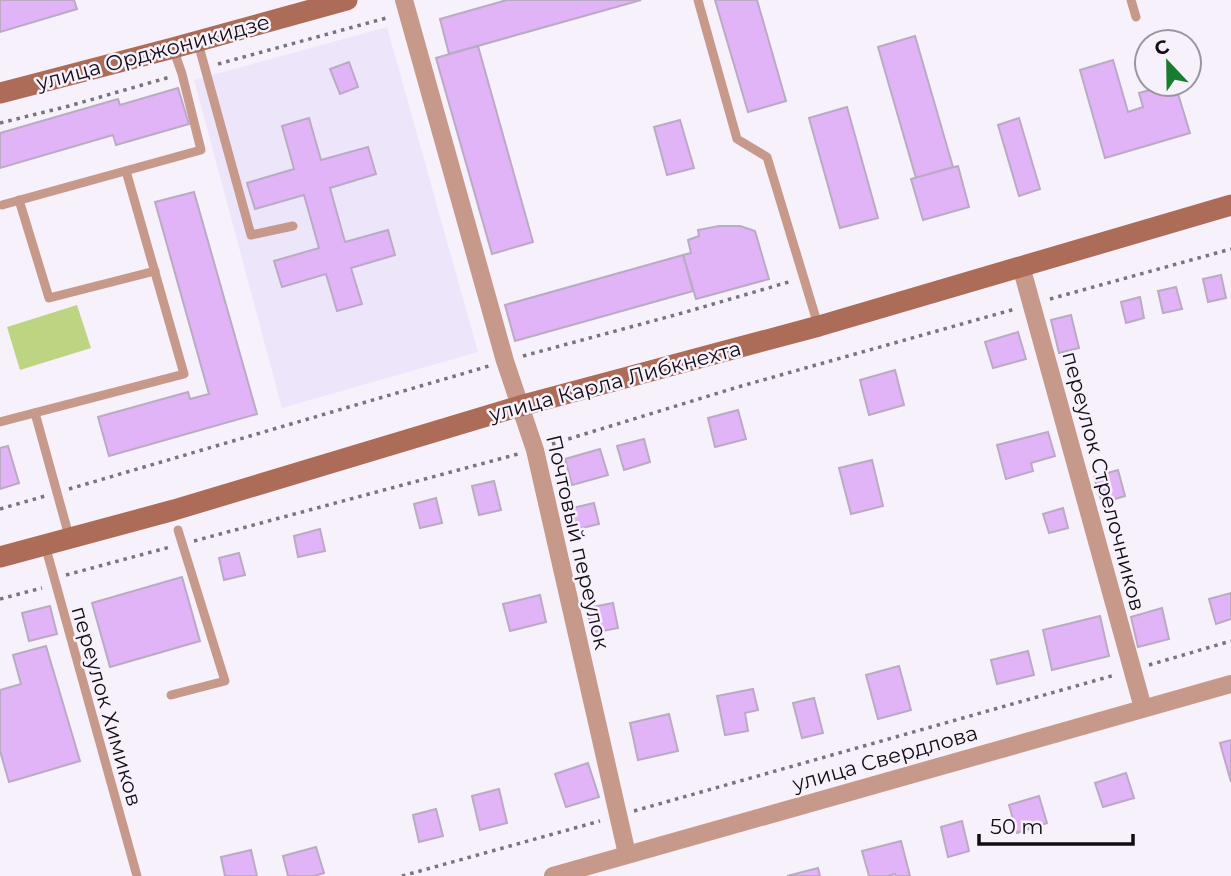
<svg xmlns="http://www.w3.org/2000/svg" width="1231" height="876" font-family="Montserrat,sans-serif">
<rect width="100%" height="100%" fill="#f7f1fb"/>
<!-- education -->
<path fill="#ede6fb" d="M387,27L478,352L282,408L194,80Z"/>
<!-- pitch -->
<path fill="#bdd582" d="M77,305L91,348L20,370L7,327Z"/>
<!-- building -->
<g fill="#e1b4f8" stroke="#baaac3" stroke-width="2">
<path d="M0,0H74L77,9L0,32Z"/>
<path d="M507,0H641L449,54L440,19Z"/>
<path d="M715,0H757L786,101L748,112Z"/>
<path d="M915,36L953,167L916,178L878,47Z"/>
<path d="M478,46L533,242L492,254L436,58Z"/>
<path d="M1113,60L1128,112L1143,107L1139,93L1170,84H1175L1190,133L1105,158L1080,70Z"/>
<path d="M349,62L358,87L340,94L330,69Z"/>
<path d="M178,88L189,124L116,145L113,135L0,168V133L118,99L120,105Z"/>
<path d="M847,107L878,218L840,228L809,118Z"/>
<path d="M309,118L321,160L368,147L376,174L330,188L345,242L388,230L395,255L351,268L362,304L337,311L326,274L282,287L274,261L319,248L304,195L255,209L247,183L294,169L282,126Z"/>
<path d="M1019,118L1040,189L1019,196L998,125Z"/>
<path d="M680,120L694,168L667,175L654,127Z"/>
<path d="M958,166L969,207L923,220L911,179Z"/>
<path d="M194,192L257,414L109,456L98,417L188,392L190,399L209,394L155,202Z"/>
<path d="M719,226H740L755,231L769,279L696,299L683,255L691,253L688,240L699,236L698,230Z"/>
<path d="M683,255L693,291L515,341L505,305Z"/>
<path d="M1221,275L1226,298L1208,302L1203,279Z"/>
<path d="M1176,287L1182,309L1163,313L1158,291Z"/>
<path d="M1140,297L1144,318L1126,323L1121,302Z"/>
<path d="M1071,315L1079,348L1059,353L1051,320Z"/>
<path d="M1018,332L1026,359L993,368L985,342Z"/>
<path d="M895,370L904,405L869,415L860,380Z"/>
<path d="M738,410L746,439L715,447L708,418Z"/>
<path d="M1048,432L1055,456L1031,463L1033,471L1006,479L997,445Z"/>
<path d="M644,439L650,462L624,470L617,446Z"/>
<path d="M8,446L19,483L0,489V448Z"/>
<path d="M600,449L608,475L572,485L565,459Z"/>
<path d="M872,460L883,506L851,514L839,468Z"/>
<path d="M1118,470L1125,496L1102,503L1094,477Z"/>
<path d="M494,481L501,510L479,515L472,486Z"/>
<path d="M436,498L442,523L420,528L414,504Z"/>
<path d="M594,503L599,524L569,531L564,510Z"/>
<path d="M1063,508L1068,528L1049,533L1043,514Z"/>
<path d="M320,529L325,551L298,557L294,536Z"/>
<path d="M239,553L245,575L224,580L219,558Z"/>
<path d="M182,577L200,641L110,667L92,603Z"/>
<path d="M1231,593V619L1216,624L1209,599Z"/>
<path d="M540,595L546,622L510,631L503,604Z"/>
<path d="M613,603L618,628L592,633L587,608Z"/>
<path d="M50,606L57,634L29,641L22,613Z"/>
<path d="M1162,608L1169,639L1138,647L1131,617Z"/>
<path d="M1100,616L1109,656L1052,670L1043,630Z"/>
<path d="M46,646L80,761L9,782L0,751V690L21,684L13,655Z"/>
<path d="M1028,651L1034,675L997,684L991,660Z"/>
<path d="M899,666L911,710L878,719L866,675Z"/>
<path d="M753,689L758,710L745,713L748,731L725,735L717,696Z"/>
<path d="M814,698L823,733L802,738L793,703Z"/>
<path d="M669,714L678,751L638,760L630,723Z"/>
<path d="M1231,740V782L1220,743Z"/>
<path d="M588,763L599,797L566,807L555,774Z"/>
<path d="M1126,773L1134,798L1103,807L1095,783Z"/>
<path d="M499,789L507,823L480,830L472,796Z"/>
<path d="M1039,796L1047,823L1017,833L1009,805Z"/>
<path d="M436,809L443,836L419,842L413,815Z"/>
<path d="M962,821L969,851L948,857L941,827Z"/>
<path d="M901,841L910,876H896L895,874L888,876H869L862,851Z"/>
<path d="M316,847L324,873L314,876H288L283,856Z"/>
<path d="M251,850L257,876H225L221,857Z"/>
<path d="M818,868L820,876H787Z"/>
</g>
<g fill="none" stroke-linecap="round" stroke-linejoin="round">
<!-- path -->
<g stroke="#79737d" stroke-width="3.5" stroke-dasharray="3.5 5" stroke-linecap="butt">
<path d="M218,64L390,17"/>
<path d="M0,123L69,106L170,77"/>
<path d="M1050,299L1231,249"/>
<path d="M523,356L686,312L792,281"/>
<path d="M552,444L738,387L1015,309"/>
<path d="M69,489L489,366"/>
<path d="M0,509L45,496"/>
<path d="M194,541L518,454"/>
<path d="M66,575L170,547"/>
<path d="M0,599L42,588"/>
<path d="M1149,665L1231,641"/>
<path d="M634,811L1115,675"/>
<path d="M402,876L600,821"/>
</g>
<!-- lane -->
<g stroke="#c6998a" stroke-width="9">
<path d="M698,0L737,139L767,157L818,325"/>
<path d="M1131,0L1136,17"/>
<path d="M198,43L251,235L293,226"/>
<path d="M19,200L49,298L155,271"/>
<path d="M2,205L201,150L182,74L173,48"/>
<path d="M35,413L69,536"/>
<path d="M0,422L184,374L126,171"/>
<path d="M45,545L137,876"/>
<path d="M171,695L225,681L178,530"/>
</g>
<!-- street -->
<g stroke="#c6998a" stroke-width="18">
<path d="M404,0L505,361L535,450L627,854"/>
<path d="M1021,266L1143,708"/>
<path d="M553,876L1231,684"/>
</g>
<!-- secondary -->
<g stroke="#ac6c57" stroke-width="21">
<path d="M0,93L173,48L347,0"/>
<path d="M0,557L174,510L520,406L819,326L1231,205"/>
</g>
</g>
<g text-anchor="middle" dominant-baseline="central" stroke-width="5" stroke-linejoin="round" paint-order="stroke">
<!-- street labels -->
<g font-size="21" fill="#120c15" stroke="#f7f1fb">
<text transform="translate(153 52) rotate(-15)">улица Орджоникидзе</text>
<text transform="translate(615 381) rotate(-15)">улица Карла Либкнехта</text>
<text transform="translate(1104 481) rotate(75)">переулок Стрелочников</text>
<text transform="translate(578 542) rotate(77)">Почтовый переулок</text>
<text transform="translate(107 706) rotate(74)">переулок Химиков</text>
<text transform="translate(885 758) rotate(-16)">улица Свердлова</text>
</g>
</g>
<!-- north arrow -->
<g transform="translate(1168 63) rotate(338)"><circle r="33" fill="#f7f1fb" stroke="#9b959f" stroke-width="2"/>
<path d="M0-5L12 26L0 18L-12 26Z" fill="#197d30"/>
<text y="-10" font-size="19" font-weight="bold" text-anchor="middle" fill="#120c15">С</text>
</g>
<!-- scale -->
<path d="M979 834v10h154v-10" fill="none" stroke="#120c15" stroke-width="3.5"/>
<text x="990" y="834" font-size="21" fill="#120c15" stroke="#f7f1fb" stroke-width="5" paint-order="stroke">50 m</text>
</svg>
